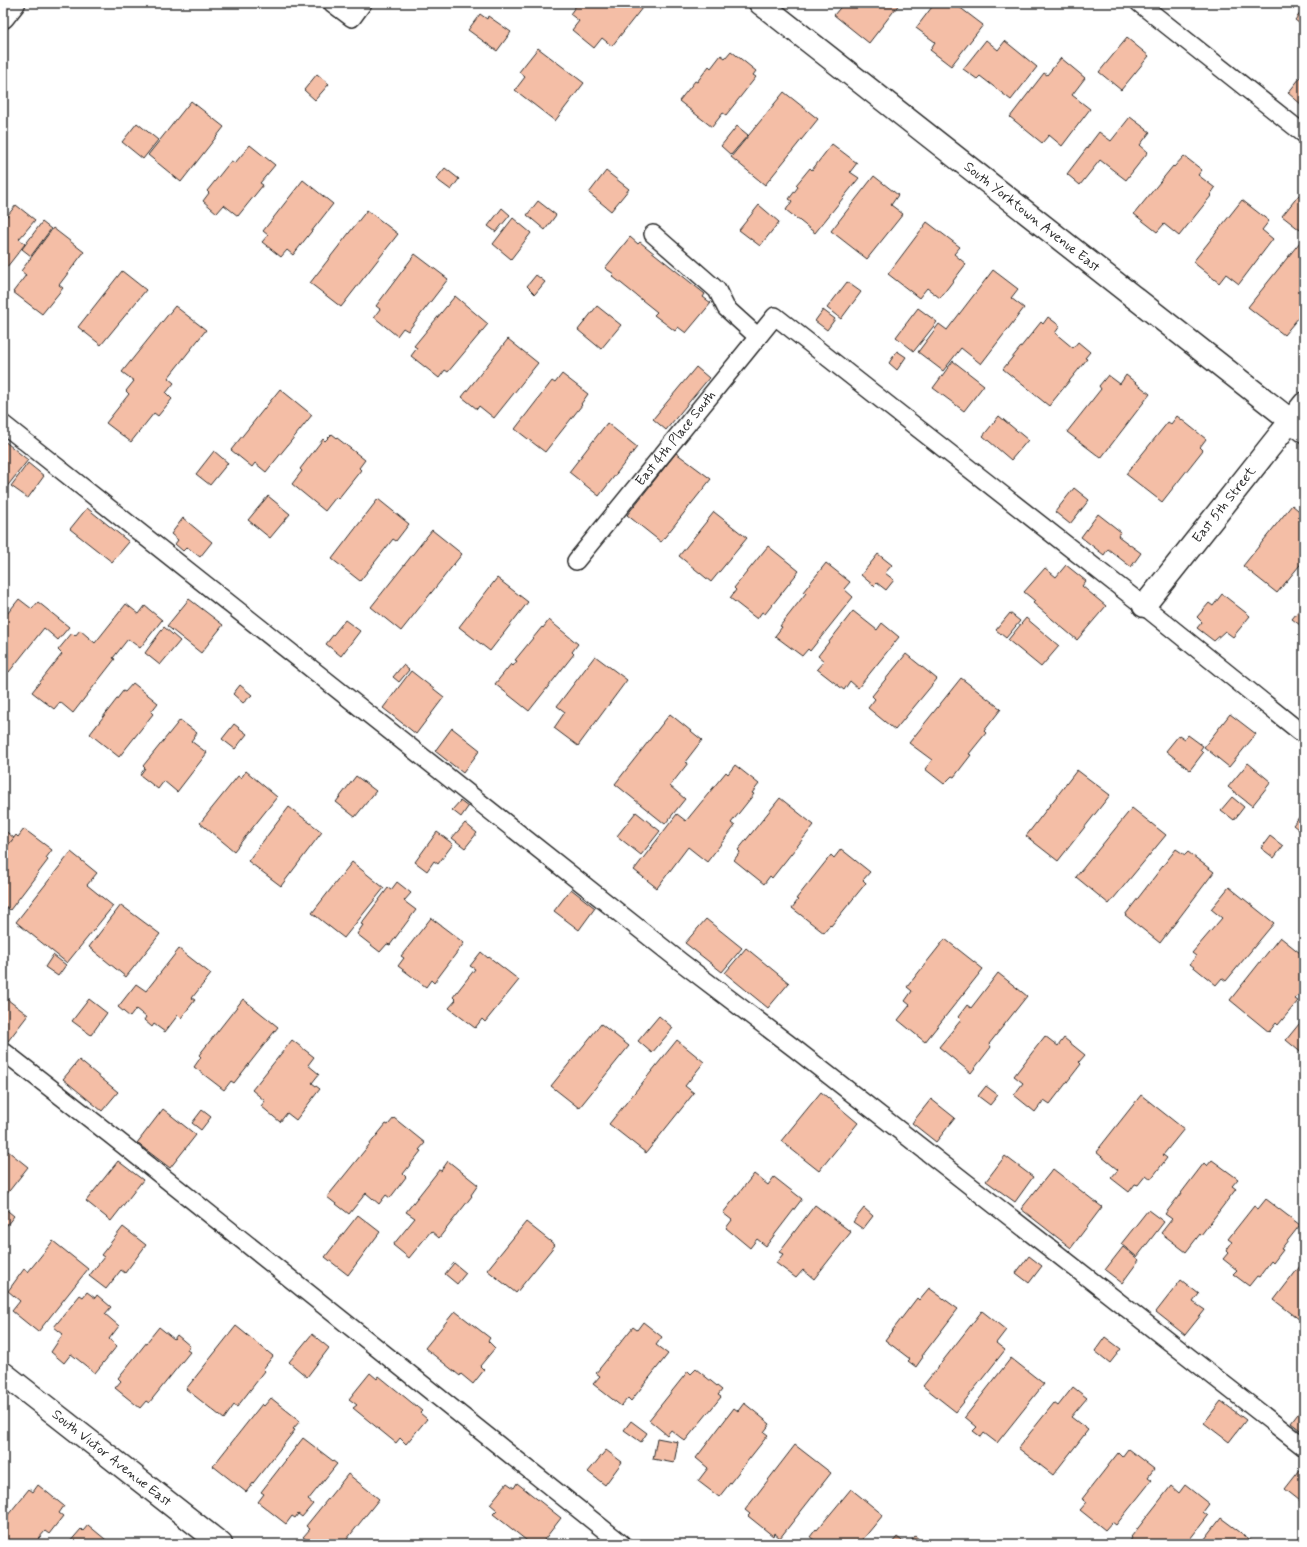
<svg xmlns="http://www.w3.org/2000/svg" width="1307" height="1547" font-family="Mynerve,sans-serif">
<rect width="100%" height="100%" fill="#fff"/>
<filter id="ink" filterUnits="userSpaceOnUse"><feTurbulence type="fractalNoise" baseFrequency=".025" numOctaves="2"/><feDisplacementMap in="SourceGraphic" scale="8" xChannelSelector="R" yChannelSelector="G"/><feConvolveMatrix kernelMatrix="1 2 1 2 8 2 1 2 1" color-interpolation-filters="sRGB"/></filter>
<g filter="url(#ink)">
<!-- building -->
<g fill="#f4bea6" stroke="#2b2b2b">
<path d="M578,3H646L612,46L602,38L594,48L572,30L579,21L570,14Z"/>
<path d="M844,3H900L869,43L834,15Z"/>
<path d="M935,3H954L983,25L951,66L930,50L935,42L916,28Z"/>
<path d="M1304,8V27L1295,20Z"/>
<path d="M480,14L487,19L488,16L511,32L497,51L468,30Z"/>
<path d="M1127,38L1149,56L1121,90L1099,72Z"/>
<path d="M986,40L998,50L1005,41L1037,67L1011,100L980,76L977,79L963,69Z"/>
<path d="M538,48L584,83L555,121L515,90L525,77L519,72Z"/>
<path d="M731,51L756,71L753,75L756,77L726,115L723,113L712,127L679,101L695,81L697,82L709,66L711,68L721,55L725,58Z"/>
<path d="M1061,58L1085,78L1072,95L1090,109L1062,146L1049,135L1042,143L1010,117L1044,73L1047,75Z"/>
<path d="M1304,73V103L1302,105L1288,93Z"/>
<path d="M317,74L329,84L315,100L304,90Z"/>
<path d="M784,92L818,119L765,185L731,157Z"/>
<path d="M191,101L224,127L181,182L148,155Z"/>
<path d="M1130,117L1150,132L1140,145L1148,152L1126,180L1100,160L1080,185L1067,174L1099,132L1111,141Z"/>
<path d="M137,123L158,140L143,159L122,142Z"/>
<path d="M737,126L748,135L731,155L721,146Z"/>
<path d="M832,144L857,163L850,172L859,178L815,233L786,210L792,201L789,199L798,187L796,185L810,168L812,170Z"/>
<path d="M250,145L275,165L260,183L263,185L238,216L224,205L217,213L203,201L209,193L207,191L231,161L235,163Z"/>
<path d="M1184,156L1202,170L1198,175L1215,188L1210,195L1211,196L1179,236L1164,224L1157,232L1134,214L1173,166L1174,167Z"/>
<path d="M445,168L459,179L451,190L436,179Z"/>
<path d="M606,171L629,189L611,211L589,193Z"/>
<path d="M874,176L898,195L891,205L903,214L867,259L831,231Z"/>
<path d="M303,180L333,204L293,255L287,250L281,257L262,242L268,235L263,231Z"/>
<path d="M1299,195L1304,199V226L1300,230L1282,216Z"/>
<path d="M1242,200L1269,221L1262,230L1273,239L1239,284L1226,274L1219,283L1193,262Z"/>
<path d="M538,201L556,215L545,230L527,215Z"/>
<path d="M16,205L35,220L19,239L25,244L3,272V221Z"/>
<path d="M759,205L779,222L760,246L739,230Z"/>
<path d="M502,208L510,215L496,232L488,226Z"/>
<path d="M367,210L398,234L341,307L310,283Z"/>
<path d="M513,218L531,233L511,259L493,244Z"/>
<path d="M42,222L51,229L31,256L22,249Z"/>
<path d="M927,222L960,247L954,254L966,264L940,298L927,288L919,298L888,274Z"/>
<path d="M53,228L84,252L59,285L63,288L42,314L13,292L26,275L21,271Z"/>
<path d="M630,237L638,244L640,242L705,294L703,297L711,303L686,333L678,327L675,331L654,315L657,312L612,276L614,274L605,268Z"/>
<path d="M1304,237V311L1284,335L1248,307Z"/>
<path d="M415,254L448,279L408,331L403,328L397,336L374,317L380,309L376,306Z"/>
<path d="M993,270L1018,289L1011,298L1024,308L981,364L961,348L943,371L918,352L939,324L947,330Z"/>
<path d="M122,271L146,290L101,345L78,327Z"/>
<path d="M536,275L545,282L535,294L527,286Z"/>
<path d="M847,282L861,292L841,319L827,308Z"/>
<path d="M455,296L488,324L448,372L445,370L439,378L411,356L417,348L414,346Z"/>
<path d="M175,306L206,330L168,378L174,383L166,393L172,399L158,416L154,413L131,442L106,423L129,394L126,391L134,381L122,372Z"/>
<path d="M597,306L621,325L601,349L578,330Z"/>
<path d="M918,308L937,322L914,351L896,337Z"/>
<path d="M823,310L835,319L827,330L815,321Z"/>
<path d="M1048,317L1060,326L1055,333L1073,348L1078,342L1090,352L1085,358L1087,359L1049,406L1003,369L1041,322L1043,324Z"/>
<path d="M508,339L538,363L494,418L479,406L477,409L462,397Z"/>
<path d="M897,351L906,357L897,370L889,363Z"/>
<path d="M953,361L984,385L964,411L933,388Z"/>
<path d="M696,367L709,378L666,430L653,419Z"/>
<path d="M562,374L588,394L581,404L582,405L545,452L515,429L552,381L555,383Z"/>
<path d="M1108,375L1120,384L1126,375L1150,394L1101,458L1067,432L1101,389L1099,386Z"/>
<path d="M280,389L312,415L266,472L255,463L252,467L231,450Z"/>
<path d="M999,416L1028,440L1011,460L983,436Z"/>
<path d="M1177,416L1206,439L1200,447L1203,450L1162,502L1126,474L1168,422L1171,424Z"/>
<path d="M607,423L637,447L599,496L569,472Z"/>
<path d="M332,434L365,460L359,468L361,470L338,499L336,497L325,511L292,484L302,471L300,469L323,439L325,441Z"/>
<path d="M3,440L28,460L5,489L3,488Z"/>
<path d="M214,451L228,463L210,485L196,474Z"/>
<path d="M676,453L711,479L661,542L627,515Z"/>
<path d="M28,463L44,476L28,498L11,486Z"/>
<path d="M1074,488L1089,500L1070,524L1055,512Z"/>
<path d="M268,496L290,514L270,538L248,520Z"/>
<path d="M378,499L409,524L396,541L393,539L360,581L332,559Z"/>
<path d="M1292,505L1304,515V528L1300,533L1304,537V560L1277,593L1243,566Z"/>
<path d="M87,508L129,542L112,562L70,529Z"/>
<path d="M714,512L747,538L711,582L679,556Z"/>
<path d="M1098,514L1121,532L1118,536L1141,553L1131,567L1108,549L1104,555L1081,537Z"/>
<path d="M183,518L212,542L200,557L187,547L183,551L175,544L178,540L171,534Z"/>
<path d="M432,530L462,554L401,631L371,607Z"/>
<path d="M768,546L799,571L765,614L762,612L757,619L730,598L736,590L734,588Z"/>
<path d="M878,554L892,565L885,573L894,580L886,590L877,583L874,586L861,575Z"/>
<path d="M826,563L850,582L844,589L853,597L810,651L808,649L802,656L775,636L782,627L780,626L806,593L803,592Z"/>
<path d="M1066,565L1086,581L1082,586L1106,606L1077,640L1033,603L1035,601L1024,592L1045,568L1056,577Z"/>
<path d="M497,578L528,602L490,651L459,627Z"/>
<path d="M1222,594L1250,616L1233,637L1225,631L1214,641L1197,628L1202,622L1197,617L1209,603L1213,606Z"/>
<path d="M19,599L32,609L38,602L69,627L58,640L44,628L9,672L3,667V619Z"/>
<path d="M189,599L223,625L201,653L167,626Z"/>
<path d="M126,604L139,614L145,606L162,620L140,648L128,639L113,658L115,659L73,713L60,702L54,709L32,692L62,654L58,650L72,633L75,636L80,630L95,643Z"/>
<path d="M1304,604V628L1292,619Z"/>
<path d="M853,611L877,630L882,623L899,637L858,688L850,681L844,690L817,669L824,661L818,656Z"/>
<path d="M1010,613L1020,621L1006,638L996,630Z"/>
<path d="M1026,618L1059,646L1041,667L1008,640Z"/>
<path d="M345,620L360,631L341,656L326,644Z"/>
<path d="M549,620L578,644L572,652L574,654L529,711L495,684L511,664L513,666L517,661L515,660L542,627L543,628Z"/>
<path d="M164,627L180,641L160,665L145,653Z"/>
<path d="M906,654L937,679L895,730L868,708L875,699L872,696Z"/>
<path d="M595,656L627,680L578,746L554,728L565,712L557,706Z"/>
<path d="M403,665L409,670L399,682L393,677Z"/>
<path d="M411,671L444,697L416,734L383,708Z"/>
<path d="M961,678L1001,709L984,731L986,733L969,754L971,755L954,777L952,776L944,784L925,769L932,760L909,743Z"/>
<path d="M133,683L158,703L151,712L153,714L119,757L90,734L123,691L125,692Z"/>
<path d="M240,685L252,695L243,703L233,694Z"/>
<path d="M670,714L702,740L685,762L688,763L670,786L685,799L665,824L615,784Z"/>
<path d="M1230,714L1256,734L1229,767L1204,747Z"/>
<path d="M180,720L197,733L191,741L207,753L177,792L164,781L158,789L140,775L145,768L143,766Z"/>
<path d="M234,724L247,734L235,749L222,739Z"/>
<path d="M452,728L480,750L463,773L435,751Z"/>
<path d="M1179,735L1185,739L1188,735L1203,746L1200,750L1203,753L1190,770L1166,751Z"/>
<path d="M1248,763L1271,782L1252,806L1228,787Z"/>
<path d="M735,765L759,784L752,793L754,794L731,823L735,826L707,862L688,847L657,888L634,870L677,814L686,821L726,772L728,774Z"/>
<path d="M1077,770L1110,795L1058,861L1026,836Z"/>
<path d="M246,771L277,797L234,851L200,823L238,776L241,778Z"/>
<path d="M356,776L376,791L355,817L336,802Z"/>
<path d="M1232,797L1244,807L1234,820L1221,810Z"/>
<path d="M780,798L814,825L772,878L770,876L764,884L734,860L740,852L738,850Z"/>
<path d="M460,801L468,807L461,817L452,810Z"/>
<path d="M289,807L322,832L281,886L248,861Z"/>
<path d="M1132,808L1166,835L1109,904L1076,877Z"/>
<path d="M1304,811V834L1293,825Z"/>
<path d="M636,812L660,831L641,855L617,836Z"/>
<path d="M465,823L477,833L465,848L452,838Z"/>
<path d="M3,829L14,838L3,852Z"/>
<path d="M24,829L52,850L46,858L48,860L10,910L3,904V852L16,835L18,837Z"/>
<path d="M437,832L453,844L438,864L434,861L427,871L415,862Z"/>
<path d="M1270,836L1283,846L1274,858L1261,848Z"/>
<path d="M841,849L870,872L863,880L866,883L831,926L830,925L824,933L792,908L798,900L796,899L831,855L834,858Z"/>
<path d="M1176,849L1185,855L1188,852L1214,872L1160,943L1125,915Z"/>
<path d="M71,852L97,873L87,885L113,906L67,963L16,922Z"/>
<path d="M352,862L384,888L344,938L312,913Z"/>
<path d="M397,882L411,893L404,901L416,910L390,945L387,944L380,952L357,934L363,925L361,924L388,888L391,890Z"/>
<path d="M1229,887L1274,923L1226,981L1222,978L1216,985L1190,964L1196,956L1192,953L1222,918L1211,909Z"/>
<path d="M571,889L595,908L579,930L554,911Z"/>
<path d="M121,905L160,934L126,977L89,947Z"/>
<path d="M431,918L464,943L434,983L431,980L426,987L398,966L404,958L401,956Z"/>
<path d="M706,919L742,948L722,972L685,943Z"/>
<path d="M1280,937L1300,953L1304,947V988L1295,999L1298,1001L1278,1025L1276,1023L1269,1032L1230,1000Z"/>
<path d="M945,939L983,969L925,1042L898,1020L910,1005L905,1001L912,991L907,987Z"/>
<path d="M746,948L789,983L768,1008L725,973Z"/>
<path d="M179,949L211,974L192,998L195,1000L181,1018L178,1015L165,1032L154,1024L152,1027L144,1020L146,1017L136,1009L130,1017L118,1007L136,984L146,991Z"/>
<path d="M481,952L488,958L489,957L519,980L485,1022L482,1019L475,1028L449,1008L456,1000L453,997L475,969L470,966Z"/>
<path d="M53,955L66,965L58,976L45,967Z"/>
<path d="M998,973L1027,996L989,1044L991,1047L971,1073L939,1047L961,1020L958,1017L967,1005L971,1008Z"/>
<path d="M4,997L28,1015L8,1041L3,1038V999Z"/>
<path d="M89,999L107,1013L91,1035L72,1021Z"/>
<path d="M243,999L278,1027L234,1083L231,1081L224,1090L194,1067L201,1057L199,1055Z"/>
<path d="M659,1016L673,1028L652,1053L638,1041Z"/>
<path d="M1304,1018V1055L1286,1040Z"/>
<path d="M601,1024L629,1046L579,1108L551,1086Z"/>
<path d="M1045,1036L1058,1046L1064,1038L1085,1055L1079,1062L1081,1064L1050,1104L1044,1100L1035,1112L1014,1095L1023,1083L1014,1076Z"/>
<path d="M292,1040L314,1057L308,1065L319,1074L312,1083L320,1089L296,1120L287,1113L280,1122L261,1106L265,1101L252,1090Z"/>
<path d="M677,1040L704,1062L685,1086L694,1093L646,1153L609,1124Z"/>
<path d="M79,1060L118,1092L102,1111L63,1079Z"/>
<path d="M986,1086L998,1095L990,1105L978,1096Z"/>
<path d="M821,1092L858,1123L819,1171L781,1141Z"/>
<path d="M1141,1095L1184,1129L1163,1155L1167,1158L1151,1179L1146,1175L1138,1185L1135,1184L1129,1192L1111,1178L1118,1170L1096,1152Z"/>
<path d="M931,1099L955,1118L936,1142L912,1123Z"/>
<path d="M163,1109L196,1135L170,1168L137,1143Z"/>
<path d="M202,1110L211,1117L201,1130L192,1123Z"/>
<path d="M394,1118L425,1143L419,1150L421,1151L403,1174L406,1177L390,1198L386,1195L379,1204L366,1193L349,1214L327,1197L386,1124L388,1125Z"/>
<path d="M8,1151L28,1167L6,1195L3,1192V1157Z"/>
<path d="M1005,1156L1033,1177L1015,1202L986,1181Z"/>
<path d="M1212,1160L1238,1179L1232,1186L1236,1189L1201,1235L1200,1234L1186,1252L1161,1233L1172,1219L1165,1214L1204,1163L1207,1166Z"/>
<path d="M118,1161L143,1180L111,1221L86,1201Z"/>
<path d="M448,1161L478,1185L471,1195L472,1196L439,1238L431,1231L409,1258L393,1245L415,1218L406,1212L439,1170L441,1171Z"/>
<path d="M1053,1169L1102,1207L1071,1248L1021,1209Z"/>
<path d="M754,1174L768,1185L774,1177L802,1199L766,1246L757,1239L750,1248L726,1228L732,1220L723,1213Z"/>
<path d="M1266,1199L1300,1225L1281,1249L1283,1250L1273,1263L1271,1261L1259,1277L1257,1276L1249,1286L1233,1274L1237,1270L1223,1259L1228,1253L1226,1251L1232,1242L1228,1239L1254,1206L1258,1209Z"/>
<path d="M815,1205L851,1232L814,1279L803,1270L796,1278L776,1263L783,1254L779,1252Z"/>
<path d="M3,1207L14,1216L3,1230Z"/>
<path d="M864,1208L873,1216L863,1229L853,1222Z"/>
<path d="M1148,1210L1164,1222L1137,1257L1121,1244Z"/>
<path d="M358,1215L380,1232L348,1275L325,1257Z"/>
<path d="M526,1222L555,1245L516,1293L487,1270Z"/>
<path d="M123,1227L146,1245L125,1273L121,1270L106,1289L89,1276L104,1257L101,1255Z"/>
<path d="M53,1241L88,1269L38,1332L12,1311L20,1301L8,1291L24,1269L28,1272Z"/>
<path d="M1123,1247L1139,1260L1122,1283L1105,1270Z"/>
<path d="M1029,1256L1042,1266L1029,1283L1016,1273Z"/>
<path d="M1304,1261V1323L1274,1300Z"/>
<path d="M454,1263L466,1273L457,1284L445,1274Z"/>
<path d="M1181,1280L1199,1294L1193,1302L1205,1310L1185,1335L1156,1312Z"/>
<path d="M929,1288L958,1309L922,1356L923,1357L916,1367L908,1361L910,1359L885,1340L917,1298L919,1300Z"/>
<path d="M87,1292L95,1298L97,1295L111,1307L105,1314L119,1326L109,1339L117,1346L95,1373L71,1354L64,1363L51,1352L63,1334L54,1327L80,1295L83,1297Z"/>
<path d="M455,1311L490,1338L488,1341L495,1348L480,1366L484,1370L473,1384L461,1374L460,1376L425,1348Z"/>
<path d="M982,1311L1006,1330L996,1343L1005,1350L956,1412L923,1386Z"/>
<path d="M643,1322L662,1337L656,1345L668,1354L631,1401L628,1398L621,1406L593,1384L600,1376L596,1373L633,1327L637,1330Z"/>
<path d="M236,1326L273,1356L263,1369L265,1371L237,1407L234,1405L224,1419L186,1389Z"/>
<path d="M159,1327L174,1339L177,1335L190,1346L187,1350L190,1352L149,1403L146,1401L140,1408L115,1388L121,1381L118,1378Z"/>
<path d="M312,1334L329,1348L307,1377L289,1362Z"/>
<path d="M1105,1337L1121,1349L1110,1363L1095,1351Z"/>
<path d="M1011,1358L1044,1384L997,1443L984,1433L981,1437L973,1431L977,1427L965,1417Z"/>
<path d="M696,1369L722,1390L718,1395L721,1397L685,1441L671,1430L667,1435L649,1420L688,1371L691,1374Z"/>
<path d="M370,1373L377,1379L379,1376L422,1411L420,1413L427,1419L406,1444L400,1438L396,1443L353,1408L357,1405L349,1399Z"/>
<path d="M1073,1387L1087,1398L1071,1417L1088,1430L1053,1475L1018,1448L1054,1403L1058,1406Z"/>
<path d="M271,1398L300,1421L293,1429L295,1430L246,1492L213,1466L262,1404L264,1406Z"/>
<path d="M1221,1401L1246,1420L1229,1442L1204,1423Z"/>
<path d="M744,1403L770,1424L764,1432L768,1435L719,1497L698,1481L708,1468L696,1458L734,1408L738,1411Z"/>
<path d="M1304,1406V1433L1291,1423Z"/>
<path d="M631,1421L647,1433L641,1442L624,1430Z"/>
<path d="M303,1438L337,1464L308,1500L313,1504L302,1517L298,1514L295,1518L292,1516L286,1524L258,1502L264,1494L261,1492Z"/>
<path d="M657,1438L678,1442L674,1463L653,1459Z"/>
<path d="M795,1445L831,1473L780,1538L774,1533L773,1536L748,1516L750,1514L745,1510Z"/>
<path d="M1128,1449L1154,1469L1148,1477L1152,1480L1116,1525L1112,1522L1105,1530L1080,1510L1087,1502L1082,1499L1118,1453L1122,1457Z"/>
<path d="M606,1450L622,1462L605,1485L588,1472Z"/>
<path d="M1303,1466H1304V1504L1285,1489Z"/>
<path d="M348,1474L379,1499L343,1544H312L303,1537L310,1529L306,1526Z"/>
<path d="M507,1483L514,1488L517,1483L561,1518L541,1544H531L493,1514L497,1510L490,1504Z"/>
<path d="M38,1485L64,1506L59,1513L63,1516L49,1534L45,1531L34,1544H3V1521L29,1489L33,1492Z"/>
<path d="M1185,1485L1209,1504L1203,1512L1208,1516L1186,1544H1128L1132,1538L1131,1537L1171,1486L1179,1493Z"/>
<path d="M851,1489L883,1515L859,1544H820L810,1537L816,1529L817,1530Z"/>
<path d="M1221,1518L1256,1544H1201Z"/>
<path d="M88,1525L111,1544H68L81,1529L83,1531Z"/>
<path d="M915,1536L925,1544H909Z"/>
<path d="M897,1537L906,1544H891Z"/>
</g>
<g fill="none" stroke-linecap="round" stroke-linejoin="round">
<!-- service casing -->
<g stroke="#2b2b2b" stroke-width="20">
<g id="service">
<path d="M332,3L352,18L363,3"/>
<path d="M1139,3L1304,134"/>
<path d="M653,234L717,290L726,308L758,337"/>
<path d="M3,424L681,962L794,1048L1304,1447"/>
<path id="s1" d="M576,561L775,316L1144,606L1304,735"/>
<path d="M3,1051L112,1136L622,1544"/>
</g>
</g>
<!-- minor casing -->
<g stroke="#2b2b2b" stroke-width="25">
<g id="minor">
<path id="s2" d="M760,3L1304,431"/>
<path id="s3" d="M1144,606L1304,404"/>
<path id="s4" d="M3,1373L221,1544"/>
</g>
</g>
<!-- tertiary casing -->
<g stroke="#2b2b2b" stroke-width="25">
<path id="tertiary" d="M3,17L14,3"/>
</g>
<!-- service -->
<use href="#service" stroke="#fff" stroke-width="17"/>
<!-- minor -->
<use href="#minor" stroke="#fff" stroke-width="22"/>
<!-- tertiary -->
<use href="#tertiary" stroke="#fff" stroke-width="22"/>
</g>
</g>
<g text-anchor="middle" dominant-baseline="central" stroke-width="3" stroke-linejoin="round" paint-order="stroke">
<!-- street labels -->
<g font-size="14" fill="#2b2b2b" stroke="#fff">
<text stroke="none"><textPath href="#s2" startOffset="346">South Yorktown Avenue East</textPath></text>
<text stroke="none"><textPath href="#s1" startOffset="158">East 4th Place South</textPath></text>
<text stroke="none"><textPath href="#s3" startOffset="129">East 5th Street</textPath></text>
<text stroke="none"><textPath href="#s4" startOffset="138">South Victor Avenue East</textPath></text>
</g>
</g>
<!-- margin -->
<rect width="1307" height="1547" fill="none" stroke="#fff" stroke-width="16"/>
<rect x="8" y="8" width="1291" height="1531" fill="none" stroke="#2b2b2b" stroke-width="1.5" filter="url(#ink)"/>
</svg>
